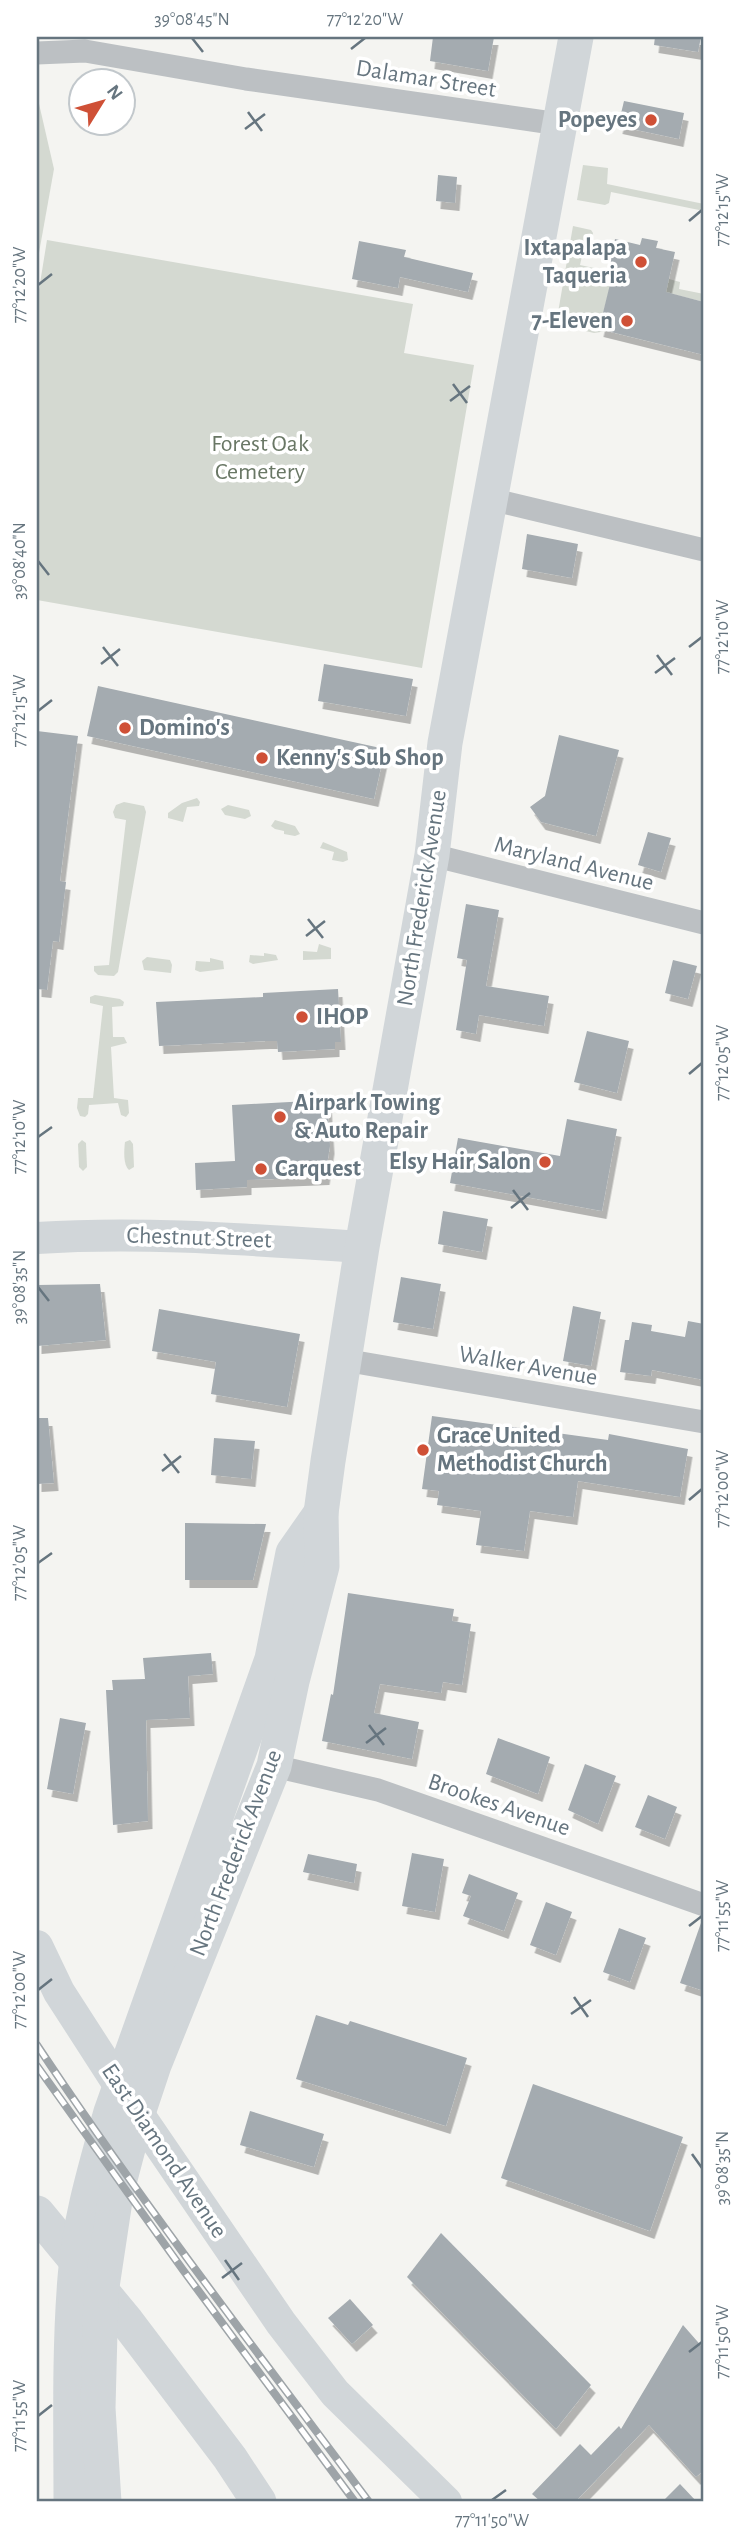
<svg xmlns="http://www.w3.org/2000/svg" width="741" height="2539" font-family="'Alegreya Sans',sans-serif">
<defs>
<filter id="shadow"><feDropShadow dx="4.5" dy="8" stdDeviation="0" flood-color="#0004"/></filter>
</defs>
<rect width="100%" height="100%" fill="#f4f4f1"/>
<!-- green -->
<g fill="#d4d9d1">
<path d="M37,95L54,169L37,264Z"/>
<path d="M583,165L608,168L607,184L704,204V211L611,192L609,203L605,205L577,200Z"/>
<path d="M573,226L591,230L593,233L591,245L610,249L609,252L584,247L580,265L667,284L669,279L680,282L679,289L704,294V302L612,279L599,329L607,331L594,333L556,324Z"/>
<path d="M47,240L413,304L404,353L474,365L422,668L37,600V302Z"/>
<path d="M197,798L200,802L199,806L187,807L183,822L168,818V813L182,803Z"/>
<path d="M124,802L144,806L146,812L118,972L114,976L98,975L94,971V966L109,965L126,820L115,818L113,812L116,805Z"/>
<path d="M228,805L249,810L251,816L245,819L225,815L221,809Z"/>
<path d="M275,820L295,826L300,834L295,836L284,834V831L275,829L271,826Z"/>
<path d="M323,842L347,852L348,860L343,862L332,860L334,852L320,848Z"/>
<path d="M319,944L331,948V959L303,960V951L317,952Z"/>
<path d="M264,953L276,955L278,960L253,964L249,962L250,955L264,956Z"/>
<path d="M147,957L170,960L172,965L171,973L144,970L142,961Z"/>
<path d="M210,958L223,961L224,969L200,972L195,970L196,961L210,962Z"/>
<path d="M95,995L120,999L124,1002L123,1006L112,1007L113,1037H124L127,1043L111,1047L114,1098L128,1100L129,1113L126,1117L121,1115L118,1103L89,1105L88,1114L85,1117L80,1116L77,1108L78,1098H93L103,1006L90,1003V997Z"/>
<path d="M82,1140L86,1143L87,1167L83,1171L79,1167L78,1144Z"/>
<path d="M130,1140L133,1144L134,1167L129,1170C123,1165 124,1150 125,1142Z"/>
</g>
<!-- building -->
<g fill="#a4abb0" filter="url(#shadow)">
<path d="M433,37H494L488,71L430,61Z"/>
<path d="M655,37H701L698,52L654,45Z"/>
<path d="M624,101L684,113L679,139L618,126Z"/>
<path d="M438,175L457,177L455,203L436,201Z"/>
<path d="M642,238L658,241L656,248L675,252L666,292L704,302V355L599,329L613,272L608,271L615,239L640,245Z"/>
<path d="M359,241L406,250L404,257L473,273L468,292L400,277L398,288L352,279Z"/>
<path d="M527,534L578,544L572,578L522,569Z"/>
<path d="M324,664L413,679L406,716L318,701Z"/>
<path d="M98,686L385,749L374,799L87,736Z"/>
<path d="M37,731L78,736L60,881L66,882L59,942L53,941L47,990L37,989Z"/>
<path d="M559,735L619,750L596,836L541,822L530,807L545,796Z"/>
<path d="M648,832L671,838L661,872L638,865Z"/>
<path d="M466,904L499,910L486,986L549,996L544,1026L479,1015L476,1034L456,1030L467,960L457,958Z"/>
<path d="M673,960L697,966L688,999L665,993Z"/>
<path d="M338,989L341,1042H335V1049L278,1052L277,1041H266L159,1046L156,1002L263,997V993Z"/>
<path d="M587,1031L629,1041L617,1093L574,1082Z"/>
<path d="M327,1100L330,1146L325,1177L247,1180V1187L196,1190L195,1163L235,1161L232,1105Z"/>
<path d="M567,1119L617,1129L602,1211L450,1183L458,1138L560,1156Z"/>
<path d="M443,1211L488,1219L482,1252L438,1244Z"/>
<path d="M401,1277L441,1284L433,1329L393,1322Z"/>
<path d="M100,1284L106,1340L37,1346V1285Z"/>
<path d="M573,1306L601,1312L591,1366L563,1361Z"/>
<path d="M159,1309L300,1334L287,1407L211,1394L216,1362L152,1351Z"/>
<path d="M688,1321L704,1324V1380L652,1370L651,1376L620,1372L625,1340H629L632,1322L652,1325L651,1331L685,1337Z"/>
<path d="M432,1416L608,1440L609,1434L688,1449L680,1497L578,1481L573,1517L530,1511L524,1551L476,1545L481,1511L437,1505L439,1491L422,1489Z"/>
<path d="M37,1418H48L54,1483L37,1484Z"/>
<path d="M214,1438L255,1441L251,1479L211,1475Z"/>
<path d="M185,1523L266,1524L253,1580H185Z"/>
<path d="M348,1593L454,1609L452,1621L471,1624L462,1685L443,1682L441,1693L380,1684L374,1713L419,1722L412,1759L322,1741L331,1694L333,1695Z"/>
<path d="M211,1653L213,1674L188,1676L190,1718L146,1720L148,1821L113,1825L106,1690H113L112,1680L145,1679L143,1658Z"/>
<path d="M60,1718L86,1723L73,1794L47,1789Z"/>
<path d="M498,1738L550,1757L538,1794L486,1774Z"/>
<path d="M585,1764L616,1776L598,1824L568,1810Z"/>
<path d="M648,1795L677,1807L665,1839L635,1827Z"/>
<path d="M412,1853L444,1859L435,1912L402,1906Z"/>
<path d="M308,1854L357,1864L354,1883L303,1872Z"/>
<path d="M469,1874L518,1893L504,1931L463,1916L471,1896L462,1893Z"/>
<path d="M546,1902L572,1912L556,1955L530,1945Z"/>
<path d="M702,1920L704,1921V1991L680,1983Z"/>
<path d="M619,1928L646,1938L630,1982L603,1972Z"/>
<path d="M316,2015L348,2025L350,2021L467,2058L446,2126L296,2079Z"/>
<path d="M533,2084L683,2137L650,2231L501,2178Z"/>
<path d="M250,2111L324,2134L314,2167L240,2145Z"/>
<path d="M441,2233L591,2385L556,2429L407,2277Z"/>
<path d="M350,2299L373,2325L352,2344L328,2318Z"/>
<path d="M683,2325L704,2349V2470L696,2477L649,2425L575,2502H541L532,2494L580,2444L591,2455L619,2426L621,2429Z"/>
<path d="M680,2484L697,2502H662Z"/>
</g>
<g fill="none" stroke-linecap="round" stroke-linejoin="round">
<!-- street -->
<g stroke="#bcc0c3" stroke-width="23">
<path d="M37,53L85,51L246,79L559,124"/>
<path d="M490,499L704,550"/>
<path d="M432,855L704,923"/>
<path d="M344,1360L704,1422"/>
<path d="M274,1766L378,1790L704,1905"/>
</g>
<!-- secondary -->
<g stroke="#d1d6d9" stroke-width="32">
<path d="M37,1238C146,1231 253,1240 362,1247"/>
<path d="M37,1946L59,1992L128,2099L281,2323L335,2393L446,2502"/>
</g>
<!-- primary -->
<g stroke="#d1d6d9" stroke-width="35">
<path d="M37,2213L127,2322L230,2458L259,2502"/>
<path d="M71,2502C71,2428 69,2353 75,2278C79,2222 96,2166 111,2112L272,1659L293,1553L321,1513"/>
<path d="M104,2502L98,2408L101,2293L116,2194L135,2122L154,2065L274,1766L292,1681L322,1566L321,1513L328,1461L362,1247L432,855L445,743L576,37"/>
</g>
<!-- rail casing -->
<g stroke="#9ea4a8" stroke-width="8">
<g id="rail">
<path d="M37,2045C141,2202 257,2351 369,2502"/>
<path d="M37,2066L183,2270L355,2502"/>
</g>
</g>
<!-- rail -->
<use href="#rail" stroke="#fff" stroke-width="5" stroke-dasharray="16" stroke-linecap="butt"/>
</g>
<!-- ticks -->
<path fill="none" stroke="#66757f" stroke-width="2.5" d="M192,38L203,52M351,49L365,38M248,112L262,131M245,129L265,114M689,221L702,210M38,285L52,274M453,384L467,403M450,401L470,386M38,561L49,575M103,647L118,666M689,647L702,637M657,655L672,675M101,664L120,649M655,673L675,658M38,711L52,700M308,919L323,938M306,936L325,921M689,1074L702,1063M38,1137L52,1127M513,1190L528,1210M511,1208L530,1193M38,1287L49,1301M164,1454L179,1473M162,1471L181,1456M689,1500L702,1489M38,1563L52,1553M369,1725L384,1745M366,1743L386,1728M689,1926L702,1916M38,1990L52,1979M574,1997L588,2017M571,2014L591,2000M692,2154L702,2168M225,2260L239,2280M222,2278L242,2263M689,2352L702,2342M38,2416L52,2405M492,2500L506,2490"/>
<!-- markers -->
<g fill="#cf5036" stroke="#fff" stroke-width="2.5">
<circle cx="651" cy="120" r="7"/>
<circle cx="641" cy="262" r="7"/>
<circle cx="627" cy="321" r="7"/>
<circle cx="125" cy="728" r="7"/>
<circle cx="262" cy="758" r="7"/>
<circle cx="302" cy="1017" r="7"/>
<circle cx="280" cy="1117" r="7"/>
<circle cx="545" cy="1162" r="7"/>
<circle cx="261" cy="1169" r="7"/>
<circle cx="423" cy="1450" r="7"/>
</g>
<g text-anchor="middle" dominant-baseline="central" stroke-width="7" stroke-linejoin="round" paint-order="stroke">
<!-- street labels -->
<g font-size="24" fill="#66757f" stroke="#fff">
<text transform="translate(426 79) rotate(9)">Dalamar Street</text>
<text transform="translate(574 864) rotate(14)">Maryland Avenue</text>
<text transform="translate(422 898) rotate(-81)">North Frederick Avenue</text>
<text transform="translate(199 1238) rotate(2)">Chestnut Street</text>
<text transform="translate(528 1366) rotate(10)">Walker Avenue</text>
<text transform="translate(499 1805) rotate(19)">Brookes Avenue</text>
<text transform="translate(236 1853) rotate(-69)">North Frederick Avenue</text>
<text transform="translate(164 2151) rotate(56)">East Diamond Avenue</text>
</g>
<!-- poi labels -->
<g font-size="24" font-weight="bold" fill="#66757f" stroke="#fff" text-anchor="start">
<text x="637" y="120" text-anchor="end">Popeyes</text>
<text x="627" y="248" text-anchor="end">Ixtapalapa<tspan x="627" dy="28">Taqueria</tspan></text>
<text x="613" y="321" text-anchor="end">7-Eleven</text>
<text x="139" y="728">Domino's</text>
<text x="276" y="758">Kenny's Sub Shop</text>
<text x="316" y="1017">IHOP</text>
<text x="294" y="1103">Airpark Towing<tspan x="294" dy="28">&amp; Auto Repair</tspan></text>
<text x="531" y="1162" text-anchor="end">Elsy Hair Salon</text>
<text x="275" y="1169">Carquest</text>
<text x="437" y="1436">Grace United<tspan x="437" dy="28">Methodist Church</tspan></text>
</g>
<!-- park labels -->
<g font-size="24" fill="#697765" stroke="#fff">
<text x="260" y="444">Forest Oak<tspan x="260" dy="28">Cemetery</tspan></text>
</g>
</g>
<!-- border -->
<rect width="741" height="2539" fill="none" stroke="#ffffff" stroke-width="77"/>
<!-- north arrow -->
<g transform="translate(102 102) rotate(53)"><circle r="33" fill="#ffffff" stroke="#c2c8cc" stroke-width="2"/>
<path d="M0-5L12 26L0 18L-12 26Z" fill="#cf5036"/>
<text y="-10" font-size="19" font-weight="bold" text-anchor="middle" fill="#66757f">N</text>
</g>
<rect x="38" y="38" width="664" height="2462" fill="none" stroke="#66757f" stroke-width="2.5"/>
<g font-size="18" text-anchor="middle" fill="#66757f">
<text x="192" y="25">39°08'45"N</text>
<text x="365" y="25">77°12'20"W</text>
<text transform="translate(722 210) rotate(-90)" y="6">77°12'15"W</text>
<text transform="translate(19 285) rotate(-90)" y="6">77°12'20"W</text>
<text transform="translate(19 561) rotate(-90)" y="6">39°08'40"N</text>
<text transform="translate(722 637) rotate(-90)" y="6">77°12'10"W</text>
<text transform="translate(19 711) rotate(-90)" y="6">77°12'15"W</text>
<text transform="translate(722 1063) rotate(-90)" y="6">77°12'05"W</text>
<text transform="translate(19 1137) rotate(-90)" y="6">77°12'10"W</text>
<text transform="translate(19 1287) rotate(-90)" y="6">39°08'35"N</text>
<text transform="translate(722 1489) rotate(-90)" y="6">77°12'00"W</text>
<text transform="translate(19 1563) rotate(-90)" y="6">77°12'05"W</text>
<text transform="translate(722 1916) rotate(-90)" y="6">77°11'55"W</text>
<text transform="translate(19 1990) rotate(-90)" y="6">77°12'00"W</text>
<text transform="translate(722 2168) rotate(-90)" y="6">39°08'35"N</text>
<text transform="translate(722 2342) rotate(-90)" y="6">77°11'50"W</text>
<text transform="translate(19 2416) rotate(-90)" y="6">77°11'55"W</text>
<text x="492" y="2526">77°11'50"W</text>
</g>
</svg>
